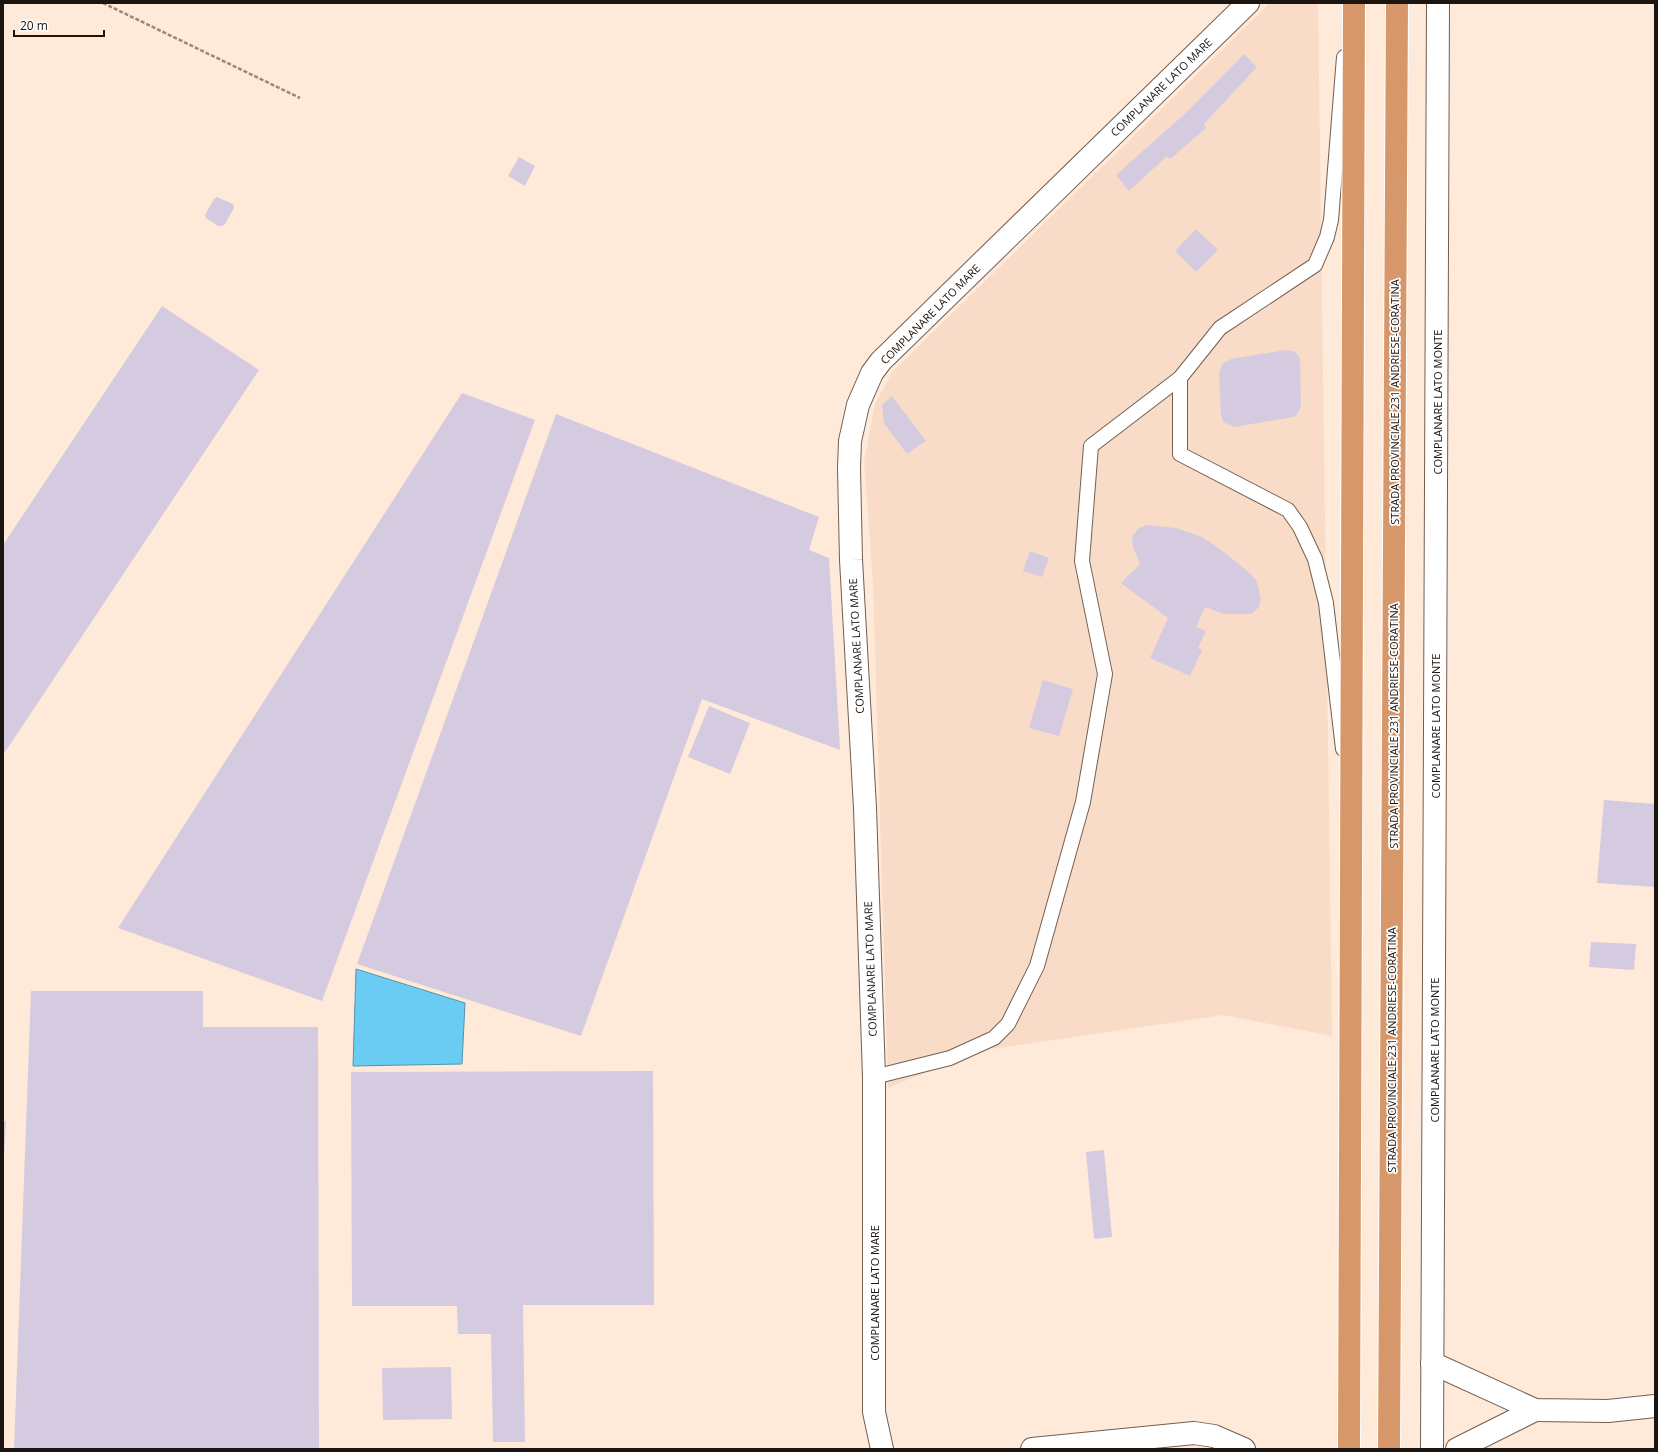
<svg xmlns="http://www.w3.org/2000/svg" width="1658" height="1452" font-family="'Open Sans',sans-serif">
<rect width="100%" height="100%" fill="#ffe9d9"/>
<!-- built -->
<path fill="#f9dcc7" d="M1270,3H1318L1332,1036L1223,1015L978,1051L888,1088L873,582L864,461L875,404L892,372Z"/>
<!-- water -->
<path fill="#6acbf3" stroke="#5394af" d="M356,969L465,1003L462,1064L353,1066Z"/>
<!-- building -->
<g fill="#d5cbe1">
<path d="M1244,54L1257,67L1204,124L1206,128L1170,159L1167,156L1129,191L1116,175L1189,110Z"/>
<path d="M519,157L535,166L525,186L508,176Z"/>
<path d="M217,197L233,204L234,208L225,224L222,226H218L206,218L205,215L214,199Z"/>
<path d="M1196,229L1218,250L1196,272L1175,251Z"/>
<path d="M162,306L259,370L3,755V545Z"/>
<path d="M1286,350L1293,351L1297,354L1300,358L1301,405L1297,415L1293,417L1234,427L1223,422L1221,415L1219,372L1223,363L1231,359Z"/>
<path d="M462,393L535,420L322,1001L118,928Z"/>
<path d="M892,396L926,441L907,454L884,423L882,405Z"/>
<path d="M556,414L819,517L809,550L829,558L840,750L702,699L581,1036L357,964Z"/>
<path d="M1147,525L1176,528L1202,537L1224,552L1252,575L1257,582L1261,600L1258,608L1251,614H1224L1205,607L1196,627L1206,631L1198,648L1202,650L1190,676L1150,658L1168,618L1121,583L1140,564L1132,544L1133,535L1139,528Z"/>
<path d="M1030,551L1049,558L1042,577L1023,571Z"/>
<path d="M1043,680L1073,689L1059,736L1029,728Z"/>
<path d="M709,706L750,723L730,774L688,757Z"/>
<path d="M1604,800L1655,804V887L1597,883Z"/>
<path d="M1591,942L1636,944L1634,970L1589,967Z"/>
<path d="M31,991H203V1027H318L319,1449H14Z"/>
<path d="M653,1071L654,1305H523L525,1442H493L491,1334H458L457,1306H352L351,1072Z"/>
<path d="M3,1121H6L4,1156H3Z"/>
<path d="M1104,1150L1112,1237L1094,1239L1086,1152Z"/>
<path d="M451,1367L452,1419L383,1420L382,1368Z"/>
</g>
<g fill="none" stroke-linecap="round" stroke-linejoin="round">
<!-- service casing -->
<g stroke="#725f52" stroke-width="16">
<g id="service">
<path d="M1343,749L1326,603L1315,559L1300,527L1288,510L1180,454V378L1220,328L1315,265L1327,237L1331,220L1344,57"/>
<path d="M874,1077L950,1058L994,1038L1008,1024L1037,966L1083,802L1105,674L1082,561L1091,446L1180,378"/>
</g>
</g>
<!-- minor casing -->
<g stroke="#725f52" stroke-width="24">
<g id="minor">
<path d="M1432,1363L1535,1410L1608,1411L1655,1406"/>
<path d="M1457,1449L1535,1410"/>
</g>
</g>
<!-- tertiary casing -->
<g stroke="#725f52" stroke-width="24">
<g id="tertiary">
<path d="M882,1449L874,1412V1077L865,808L851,560L849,468L850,441L858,405L872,373L881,361L1248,3"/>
<path d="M1032,1449L1194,1433L1214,1436L1244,1449"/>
<path d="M1432,1449L1438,3"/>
</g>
</g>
<!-- trunk casing -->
<g stroke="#fff" stroke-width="24">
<g id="trunk">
<path d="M1349,1449L1354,3"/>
<path d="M1389,1449L1397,3"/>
</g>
</g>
<!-- path -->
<path stroke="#97887d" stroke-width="2.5" stroke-dasharray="4 2" stroke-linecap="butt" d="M103,3L300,98"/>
<!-- service -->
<use href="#service" stroke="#fff" stroke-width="14"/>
<!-- minor -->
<use href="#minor" stroke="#fff" stroke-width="22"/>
<!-- tertiary -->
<use href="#tertiary" stroke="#fff" stroke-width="22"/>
<!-- trunk -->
<use href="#trunk" stroke="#d6986a" stroke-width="22"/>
</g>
<g text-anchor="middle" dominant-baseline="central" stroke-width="3.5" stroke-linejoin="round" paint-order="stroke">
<!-- street labels -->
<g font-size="11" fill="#1c140f" stroke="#fff">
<text transform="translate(1161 87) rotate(-44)">COMPLANARE LATO MARE</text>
<text transform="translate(930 314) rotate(-45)">COMPLANARE LATO MARE</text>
<text transform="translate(1394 402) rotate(-90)">STRADA PROVINCIALE 231 ANDRIESE-CORATINA</text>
<text transform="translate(1437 402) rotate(-90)">COMPLANARE LATO MONTE</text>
<text transform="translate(856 646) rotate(-93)">COMPLANARE LATO MARE</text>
<text transform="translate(1393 726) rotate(-90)">STRADA PROVINCIALE 231 ANDRIESE-CORATINA</text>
<text transform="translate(1435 726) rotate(-90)">COMPLANARE LATO MONTE</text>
<text transform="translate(870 969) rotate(-92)">COMPLANARE LATO MARE</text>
<text transform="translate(1391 1050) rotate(-90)">STRADA PROVINCIALE 231 ANDRIESE-CORATINA</text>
<text transform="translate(1434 1050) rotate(-90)">COMPLANARE LATO MONTE</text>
<text transform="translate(874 1293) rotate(-90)">COMPLANARE LATO MARE</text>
</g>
</g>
<!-- border -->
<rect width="1658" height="1452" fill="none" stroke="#1c140f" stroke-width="8"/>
<!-- scale -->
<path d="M14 30v6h90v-6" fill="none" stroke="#1c140f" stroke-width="2"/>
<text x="20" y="30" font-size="12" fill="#1c140f" stroke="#ffffff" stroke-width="3" paint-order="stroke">20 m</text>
</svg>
